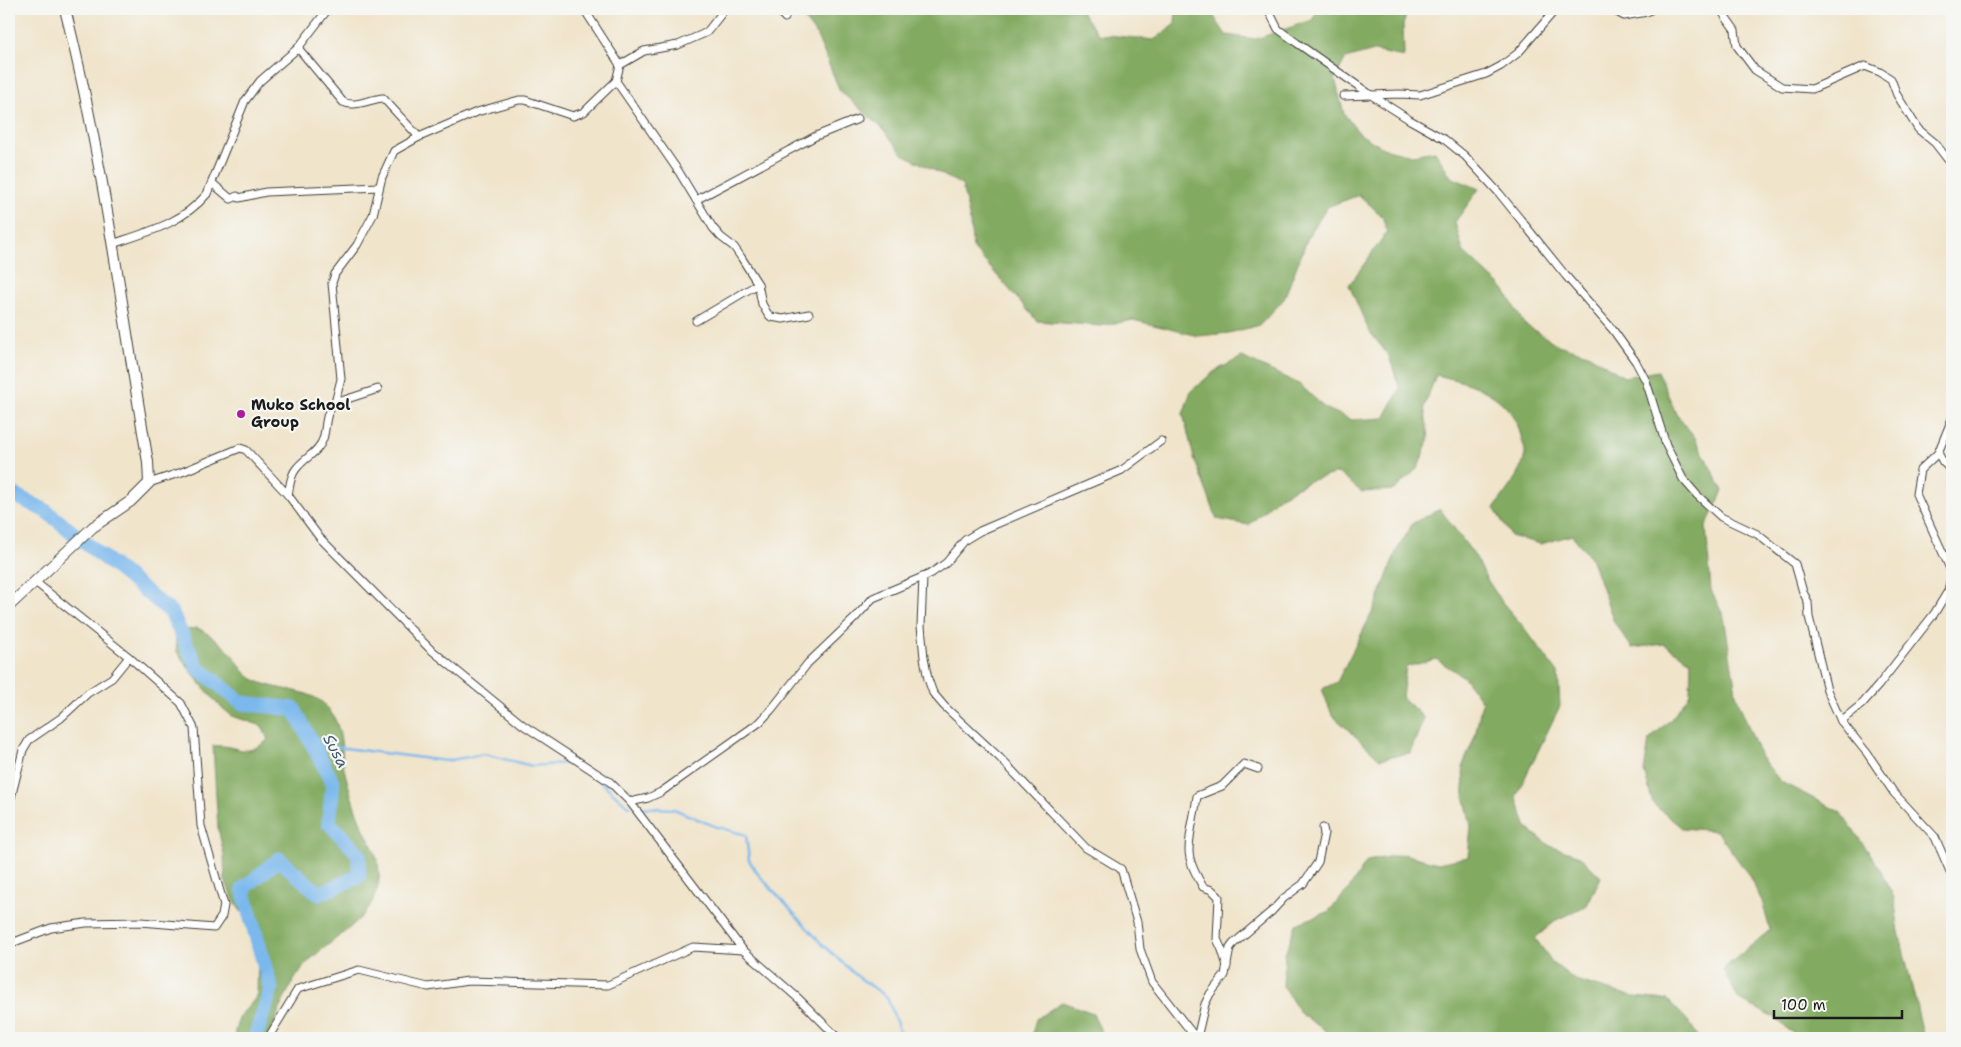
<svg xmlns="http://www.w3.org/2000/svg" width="1961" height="1047" font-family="'Shantell Sans',sans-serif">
<rect width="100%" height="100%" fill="#f6f6f2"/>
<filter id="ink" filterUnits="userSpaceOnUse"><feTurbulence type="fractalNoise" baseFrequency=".02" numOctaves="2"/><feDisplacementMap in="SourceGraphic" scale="10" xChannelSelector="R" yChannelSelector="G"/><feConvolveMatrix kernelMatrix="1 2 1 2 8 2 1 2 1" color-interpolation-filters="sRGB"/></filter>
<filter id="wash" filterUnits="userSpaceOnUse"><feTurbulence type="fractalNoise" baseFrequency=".0096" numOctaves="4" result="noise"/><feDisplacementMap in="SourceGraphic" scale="20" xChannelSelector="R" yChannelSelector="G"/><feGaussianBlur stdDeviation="1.12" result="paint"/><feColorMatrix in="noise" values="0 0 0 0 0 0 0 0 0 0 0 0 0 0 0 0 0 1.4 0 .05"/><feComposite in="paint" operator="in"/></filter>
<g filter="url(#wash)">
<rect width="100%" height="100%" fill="#f0e4ca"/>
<!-- forest -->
<g fill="#82aa61" stroke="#4f633e">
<path d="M797,9H1080L1098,34L1154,40L1175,24L1176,9H1209L1226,35L1256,39L1312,20L1319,9H1408L1403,25L1404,57L1374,51L1345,59L1335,79L1344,114L1360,134L1383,148L1412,155L1435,151L1451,177L1479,189L1455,222L1463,251L1504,289L1524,324L1558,345L1588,354L1624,377L1658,371L1676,414L1694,436L1723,491L1706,526L1711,590L1724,617L1737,698L1760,756L1781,782L1840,812L1879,866L1894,898L1899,932L1924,1038H1798L1774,1017L1739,1000L1723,969L1770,930L1762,901L1748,874L1717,831L1682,828L1653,804L1644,771L1649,740L1672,718L1690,694L1691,661L1664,644L1632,648L1614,622L1592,560L1572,535L1541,544L1511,536L1494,508C1504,494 1521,474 1525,455C1526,450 1522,442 1521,436C1511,395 1473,383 1436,375L1424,407L1429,438L1418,468L1394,490L1362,492L1338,473L1309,481L1279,497L1249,525L1217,519L1194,458L1183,414L1191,391L1215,371L1242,357L1299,384L1325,408L1352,420L1384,418L1400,389L1389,356L1369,331L1349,285L1387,232L1382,216L1359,195L1327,207L1308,237L1284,299L1260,325L1229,333L1198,336L1133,320L1101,326L1037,321L973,248L969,216L962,185L903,154L882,128L840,91L817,36Z"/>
<path d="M1440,509L1477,559L1486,578L1502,602L1522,625L1558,673L1560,706L1516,796L1527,828L1550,846L1580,856L1601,877L1586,907L1558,919L1535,938L1553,963L1575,980L1634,997L1668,1000L1689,1022L1699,1038H1336L1300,1013L1283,986L1285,954L1296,924L1328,912L1348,890L1367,861L1403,854L1438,863L1468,857L1471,826L1464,795L1463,765L1475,736L1482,702L1464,677L1436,659L1406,667L1402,697L1424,718L1410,753L1380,759L1332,715L1322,689L1337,682L1376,605L1396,552L1413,523Z"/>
<path d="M197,628C210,633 226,647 235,658C241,667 245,675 255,680C281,694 315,685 332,714C343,731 341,751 344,769C348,784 352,799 357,813C363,832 379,851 379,873C380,882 376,894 372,902C358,929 319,946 301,970C286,990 277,1015 269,1038H235V1030L240,1016L254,1000L257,994L258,960L244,916L233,899L225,880L224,855L218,828L213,746C240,744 242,760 268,740L262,726L232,716L220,706L199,682L177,652L175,632Z"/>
<path d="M1062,1002L1093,1013L1104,1038H1031L1036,1019Z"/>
</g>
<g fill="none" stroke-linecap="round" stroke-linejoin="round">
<!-- stream -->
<g stroke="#7ab8ed" stroke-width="2.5">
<path d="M313,744L446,761L484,754L532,766L570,763L600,781L628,806H631"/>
<path d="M637,807L674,809L714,826L746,835L749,860L758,874L821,943L857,976L887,997L902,1038"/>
</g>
<!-- river -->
<path stroke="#7ab8ed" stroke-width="15" d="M9,492L46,511L171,612L197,667L242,703L294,709L333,783L329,823L359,854V876L319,894L279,859L243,889L271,989L255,1038"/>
</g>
</g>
<g filter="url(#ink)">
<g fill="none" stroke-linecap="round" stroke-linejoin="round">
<!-- minor casing -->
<g stroke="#3c3a36" stroke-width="9">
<g id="minor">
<path d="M777,9L785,18"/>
<path d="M1268,9L1278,29L1297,43L1371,95L1410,120L1444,139L1465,156L1499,193L1566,276L1613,330L1636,362L1646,381L1666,445L1683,479L1697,495L1721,517L1757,534L1795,564L1803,592L1808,602L1809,617L1827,690L1841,721L1867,753L1894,793L1935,837L1952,876"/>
<path d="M1611,9L1624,16L1647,12L1652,9"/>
<path d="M1720,9L1735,30L1737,46L1755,70L1782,87L1812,89L1865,66L1880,72L1891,79L1897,95L1918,129L1935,143L1952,165"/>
<path d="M298,48L343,102C355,108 370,99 383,98L419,137"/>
<path d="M620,65L644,51L678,45L703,34L707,32L725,9"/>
<path d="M616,81L679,172L713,228L721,237L734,247L741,257L758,284L762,304L767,313L771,317L783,319L809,314"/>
<path d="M1343,96L1399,94L1420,95L1486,74L1501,66L1518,53L1556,9"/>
<path d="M212,183L231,199L237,196L239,198L266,192L379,187"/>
<path d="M696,200L816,136L858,119"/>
<path d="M112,244C148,232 181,224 207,194L245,101L260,81L298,48L328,9"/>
<path d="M696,321L758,284"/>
<path d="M335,403L341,379L332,283L335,274L357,245L373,215L382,177L394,151L419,137L477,112L519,100H525L573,116L584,112L616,81L620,65L584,9"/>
<path d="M1938,453L1943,462L1952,471"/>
<path d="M149,483L182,472L240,448L246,450L288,495L320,538L429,648L523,725L610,782L630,802L743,950L799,999L838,1038"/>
<path d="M288,495C290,486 290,476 296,469C304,458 319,452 323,439C327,426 324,413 335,403L378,389"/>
<path d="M923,577L921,626L924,658L928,679L933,693L944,706L1000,758L1086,848L1121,869L1137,922L1140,949L1152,982L1196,1038"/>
<path d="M1841,721L1862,704L1878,686L1934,614L1948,591L1952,573L1916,494L1920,470L1938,453L1952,419"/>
<path d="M630,802L648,798L661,792L760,722L771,710L808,663L855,618L873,598L930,574L946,563L965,540L980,531L1122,470L1161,441"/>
<path d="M9,806L23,750L29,740L61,718L88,693L112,678L129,657"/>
<path d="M9,944L51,928L86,923L141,922L214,928L222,916L224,905L201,826L194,728L181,703L129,657L34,581"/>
<path d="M1227,966L1222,950L1217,939L1219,897L1212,890L1203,887C1197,876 1189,863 1189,850C1189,833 1195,814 1197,796L1222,786L1244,764L1258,769"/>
<path d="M268,1038L298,989L359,970L428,987L468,981L608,985L693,947L743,950"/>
<path d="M1197,1038L1205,1004L1210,994L1225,975L1230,948L1233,944L1272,911L1284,898L1303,884L1318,862L1324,833L1323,828"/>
</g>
</g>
<!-- secondary casing -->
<g stroke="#3c3a36" stroke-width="12">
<path id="secondary" d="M9,606L93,527L131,501L149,483L148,462C122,311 103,158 65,9"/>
</g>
<!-- minor -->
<use href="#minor" stroke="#fff" stroke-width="7"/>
<!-- secondary -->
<use href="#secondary" stroke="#fff" stroke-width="10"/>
</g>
</g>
<!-- markers -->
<circle fill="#b5179e" stroke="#f6f6f2" stroke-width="2" cx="241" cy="414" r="5"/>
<g text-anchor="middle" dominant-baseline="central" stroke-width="4.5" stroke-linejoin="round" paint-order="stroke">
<!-- poi labels -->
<g font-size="15" font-weight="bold" fill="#1c1c1c" stroke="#f6f6f2" text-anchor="start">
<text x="251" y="405">Muko School<tspan x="251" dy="17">Group</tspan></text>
</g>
<!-- water labels -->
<g font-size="16" font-style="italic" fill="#425a70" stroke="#f6f6f2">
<text transform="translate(336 751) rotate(62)">Susa</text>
</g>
</g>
<!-- margin -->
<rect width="1961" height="1047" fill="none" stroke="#f6f6f2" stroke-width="30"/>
<!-- scale -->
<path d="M1774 1010v8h128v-8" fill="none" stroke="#1c1c1c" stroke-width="2.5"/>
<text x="1781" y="1010" font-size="15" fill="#1c1c1c" stroke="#f6f6f2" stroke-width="4" paint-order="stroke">100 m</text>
</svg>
